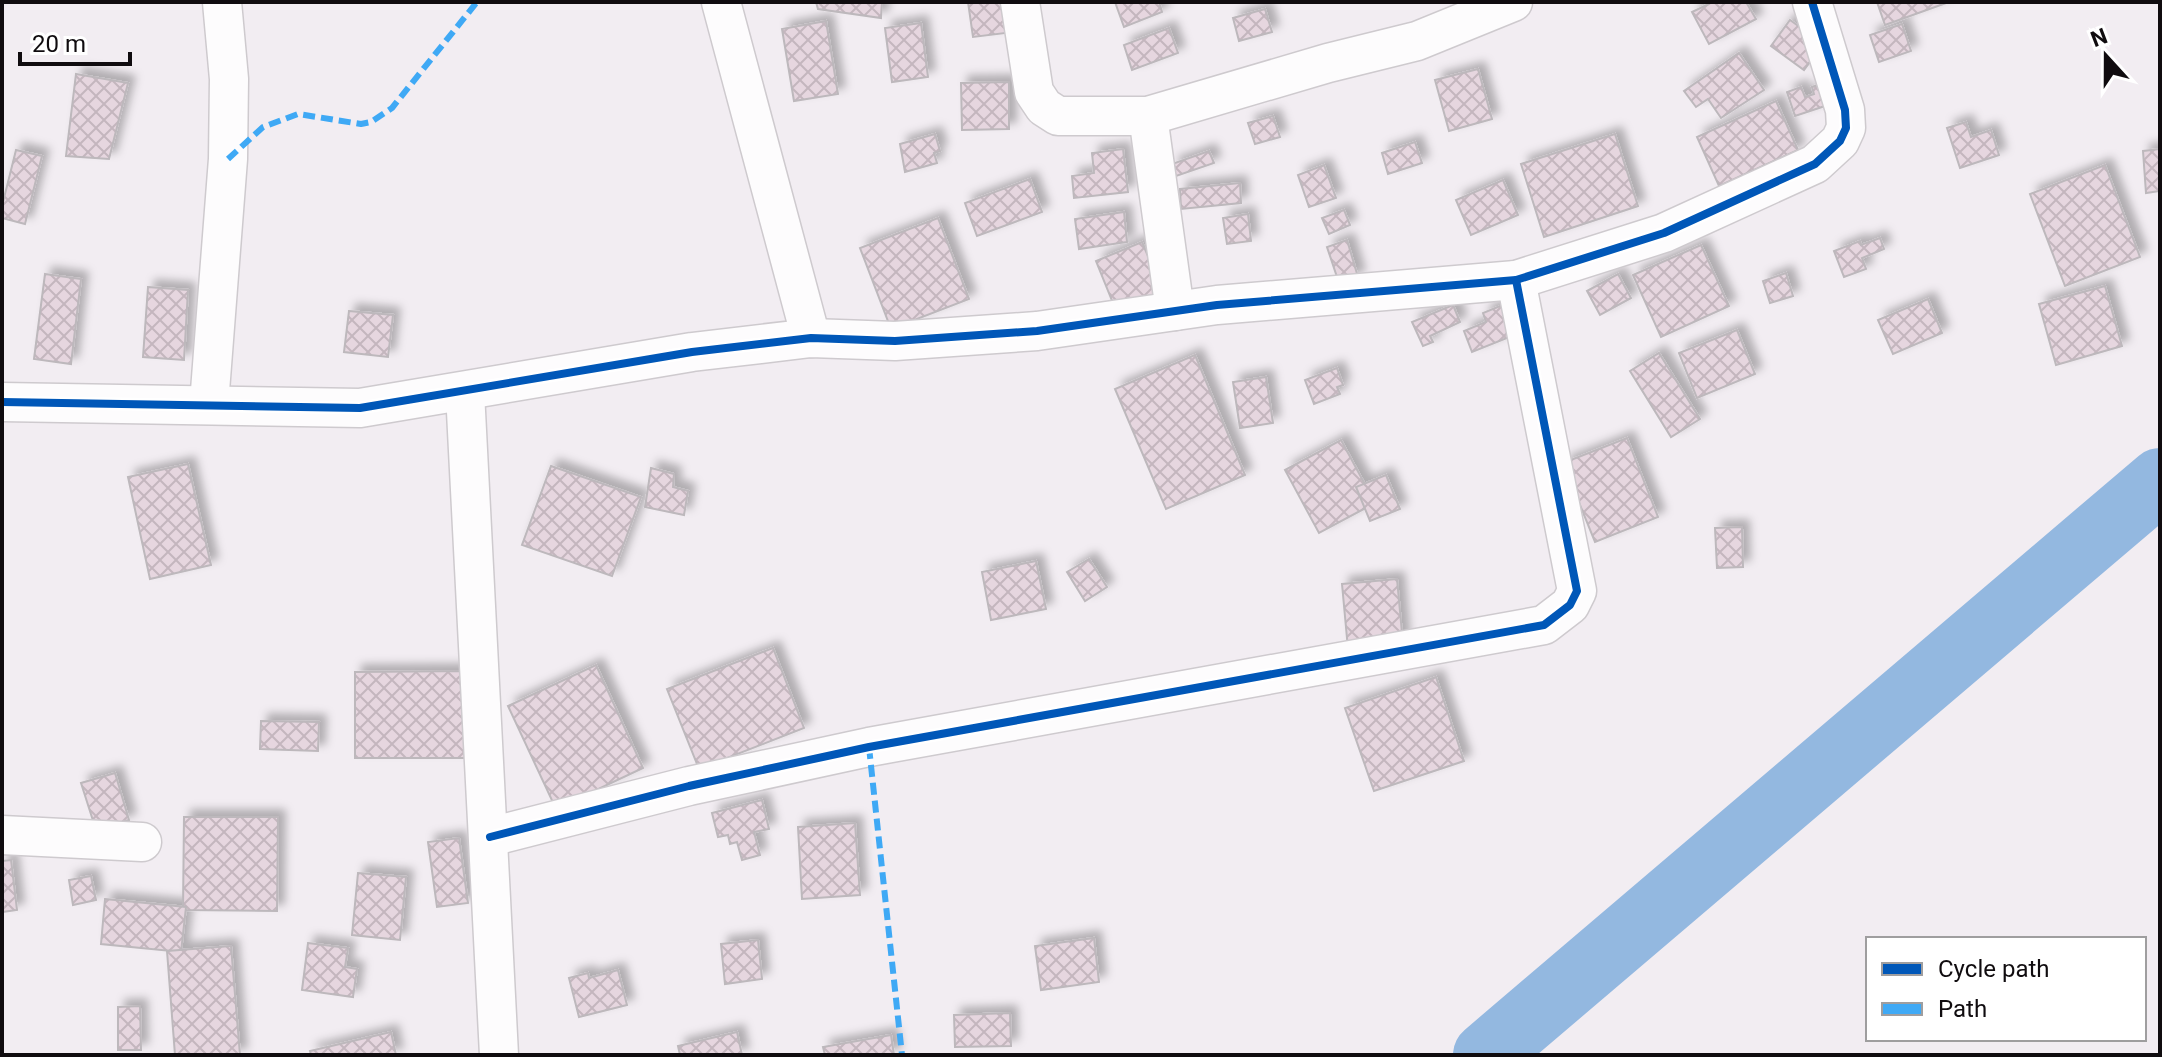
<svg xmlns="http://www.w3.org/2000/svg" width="2162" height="1057" font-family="Roboto,sans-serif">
<defs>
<pattern id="building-cross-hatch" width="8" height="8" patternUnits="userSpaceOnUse" patternTransform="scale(2)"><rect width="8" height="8" fill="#e6d6df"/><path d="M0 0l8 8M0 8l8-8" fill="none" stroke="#c4b6be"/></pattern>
<filter id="shadow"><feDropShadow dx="7" dy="-7" stdDeviation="4" flood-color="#0004"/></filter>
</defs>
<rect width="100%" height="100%" fill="#f2edf2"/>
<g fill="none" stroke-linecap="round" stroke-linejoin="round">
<!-- river -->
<path stroke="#93b8e0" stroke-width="66" d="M1486,1055L2160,481"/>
</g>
<!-- building -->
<g fill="url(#building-cross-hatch)" stroke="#bdb8bc" stroke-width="2" filter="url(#shadow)">
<path d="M816,2H882L881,18L818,9Z"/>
<path d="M968,2H1011L1014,32L973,37Z"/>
<path d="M1115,2H1159L1162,12L1124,27Z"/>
<path d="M1708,2H1746L1756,19L1709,44L1692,12L1709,4Z"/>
<path d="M1877,2H1949L1885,25Z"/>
<path d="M1265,9L1272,32L1239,41L1233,18Z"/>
<path d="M1790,20L1823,44L1804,70L1771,46Z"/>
<path d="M826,21L838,94L794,101L782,29Z"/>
<path d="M921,23L928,77L892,82L885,28Z"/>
<path d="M1902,24L1911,51L1879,62L1870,35Z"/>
<path d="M1169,28L1178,53L1132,70L1124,45Z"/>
<path d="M1739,53L1764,90L1721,118L1708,99L1696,107L1684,91Z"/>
<path d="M1478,69L1492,119L1449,131L1435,80Z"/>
<path d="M76,74L128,83L109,159L66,156Z"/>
<path d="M1009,82V129L962,130L961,83Z"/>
<path d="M1827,82L1834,103L1795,116L1787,92L1801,87L1805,97L1814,94L1812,87Z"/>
<path d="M1776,101L1798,150L1719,186L1697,137Z"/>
<path d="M1273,116L1280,137L1255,144L1248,123Z"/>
<path d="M1966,122L1971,137L1991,130L1999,155L1960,168L1947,128Z"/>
<path d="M935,134L940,151L934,153L937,163L905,172L900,144Z"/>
<path d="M1615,134L1638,206L1544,237L1521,164Z"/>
<path d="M1415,142L1422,163L1388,174L1382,153Z"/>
<path d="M1123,149L1128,192L1074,198L1072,176L1094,173L1092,153Z"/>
<path d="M2160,149V191L2146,193L2143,151Z"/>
<path d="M16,150L42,156L25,224L2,218V206Z"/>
<path d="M1209,151L1214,163L1176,176L1172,164Z"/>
<path d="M1324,165L1336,198L1309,207L1298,175Z"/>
<path d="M2105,165L2140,257L2065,286L2030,194Z"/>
<path d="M1030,179L1042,212L977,236L965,203Z"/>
<path d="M1503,180L1518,215L1471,235L1456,200Z"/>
<path d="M1240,183L1241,203L1181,209L1180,189Z"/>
<path d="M1344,210L1350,225L1329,234L1322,218Z"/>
<path d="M1124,212L1127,242L1079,249L1075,219Z"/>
<path d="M1248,214L1251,241L1227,244L1223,218Z"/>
<path d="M938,218L969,299L891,329L860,248Z"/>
<path d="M1880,238L1884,249L1862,258L1866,269L1844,277L1834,251L1860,241L1861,245Z"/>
<path d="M1347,240L1358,277L1339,283L1327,247Z"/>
<path d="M1142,242L1164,294L1117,313L1096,261Z"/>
<path d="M1701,245L1729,306L1661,337L1633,275Z"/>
<path d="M1786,273L1793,296L1770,303L1763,281Z"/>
<path d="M45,274L81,279L71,364L34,359Z"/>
<path d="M1618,274L1631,298L1600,315L1587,291Z"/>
<path d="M2105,286L2122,346L2056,365L2039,304Z"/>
<path d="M148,287L188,290L184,360L143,357Z"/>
<path d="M1928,299L1942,333L1893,354L1878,320Z"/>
<path d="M1505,304L1517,334L1472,352L1464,331L1486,322L1483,313Z"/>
<path d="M1453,305L1460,322L1430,336L1433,342L1423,346L1412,322Z"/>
<path d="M349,311L393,315L388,357L344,352Z"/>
<path d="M1737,330L1755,374L1697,398L1679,353Z"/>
<path d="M1659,353L1700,419L1671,437L1630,371Z"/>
<path d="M1195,355L1245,475L1166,509L1115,389Z"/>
<path d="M1337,368L1343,385L1337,387L1340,394L1314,404L1305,380Z"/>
<path d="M1266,377L1273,423L1240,428L1233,382Z"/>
<path d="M1627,438L1658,517L1595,542L1563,463Z"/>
<path d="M1341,440L1375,503L1319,533L1285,470Z"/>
<path d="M188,464L211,565L150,579L128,477Z"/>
<path d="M551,466L641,497L612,576L522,545Z"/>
<path d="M651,468L674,474L673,487L688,491L684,515L645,507Z"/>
<path d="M1386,475L1400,509L1370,521L1356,487Z"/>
<path d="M1742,527L1743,567L1717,568L1715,528Z"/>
<path d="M1089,559L1107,587L1085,601L1067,572Z"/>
<path d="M1036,561L1046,609L991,620L982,572Z"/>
<path d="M1397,579L1403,644L1348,649L1342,584Z"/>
<path d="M773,648L804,728L699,769L667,689Z"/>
<path d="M596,665L643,768L556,809L508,706Z"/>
<path d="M471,671V758H355V672Z"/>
<path d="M1436,677L1464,761L1374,791L1345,708Z"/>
<path d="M261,721L319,722L318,751L260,749Z"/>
<path d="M115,773L129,820L96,830L81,783Z"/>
<path d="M762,800L769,829L754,832L760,855L742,860L737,842L730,844L728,835L718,837L712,813Z"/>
<path d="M184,817H278L277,911L183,910Z"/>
<path d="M855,823L860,895L802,899L798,827Z"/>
<path d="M459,838L468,903L437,907L428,842Z"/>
<path d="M11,860L17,910L2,912V861Z"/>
<path d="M358,873L406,877L400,940L352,935Z"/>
<path d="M91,876L96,900L73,905L69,880Z"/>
<path d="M105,899L186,907L181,952L101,944Z"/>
<path d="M1094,938L1099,982L1041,990L1035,946Z"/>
<path d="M758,940L762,979L725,984L721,944Z"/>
<path d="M308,943L348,948L345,967L357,969L353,997L302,990Z"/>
<path d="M231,946L240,1055H175L167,951Z"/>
<path d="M618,970L627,1005L579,1017L569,978L588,973L589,978Z"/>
<path d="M140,1006L141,1050H118V1007Z"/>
<path d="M1010,1013L1011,1046L955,1047L954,1015Z"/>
<path d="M391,1032L396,1055H311L310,1051Z"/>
<path d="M737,1032L742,1055H680L678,1046Z"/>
<path d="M891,1035L894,1055H825L823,1047Z"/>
</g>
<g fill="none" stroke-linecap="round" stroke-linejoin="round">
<!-- minor casing -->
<g stroke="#cecace" stroke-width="41">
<g id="minor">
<path d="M721,2L811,338"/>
<path d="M1020,2L1034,92L1044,107L1058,116H1148L1328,63L1417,41L1513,2"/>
<path d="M1148,116L1175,311"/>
<path d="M465,392L499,1055"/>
<path d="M2,402L360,408L692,352L811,338L895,341L1037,331L1217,305L1516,280L1664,233L1815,164L1840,141L1846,128L1845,110L1812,2"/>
<path d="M209,404L228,159L229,79L222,2"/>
<path d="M2,835L142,842"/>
<path d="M490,837L689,786L869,747L1544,625L1570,605L1577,591L1516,280"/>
</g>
</g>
<!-- minor -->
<use href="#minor" stroke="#fdfcfd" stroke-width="38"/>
<!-- quiet -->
<g stroke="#3fa9f5" stroke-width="6" stroke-dasharray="12 6" stroke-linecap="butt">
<path d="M228,159L263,127L298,114L361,124L371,122L392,108L477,2"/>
<path d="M869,747L902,1055"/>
</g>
<!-- cycleway casing -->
<g stroke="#fff" stroke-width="13">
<g id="cycleway">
<path d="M2,402L360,408L692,352L811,338L895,341L1037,331L1217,305L1516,280L1664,233L1815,164L1840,141L1846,128L1845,110L1812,2"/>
<path d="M490,837L689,786L869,747L1544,625L1570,605L1577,591L1516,280"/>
</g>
</g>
<!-- cycleway -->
<use href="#cycleway" stroke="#0057b8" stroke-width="8"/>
</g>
<!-- border -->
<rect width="2162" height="1057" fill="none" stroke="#100c0f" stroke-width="8"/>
<!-- legend -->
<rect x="1866" y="937" width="280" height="104" fill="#ffffff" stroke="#9f9e9f" stroke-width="2"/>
<rect x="1882" y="963" width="40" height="12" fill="#0057b8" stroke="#9f9e9f" stroke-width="2"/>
<text x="1938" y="977" font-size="24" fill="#100c0f">Cycle path</text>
<rect x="1882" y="1003" width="40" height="12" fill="#3fa9f5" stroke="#9f9e9f" stroke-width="2"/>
<text x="1938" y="1017" font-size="24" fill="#100c0f">Path</text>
<!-- north arrow -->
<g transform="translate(2106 56) rotate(339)" stroke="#ffffff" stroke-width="6" paint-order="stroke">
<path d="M0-6L14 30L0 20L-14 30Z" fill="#100c0f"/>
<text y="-12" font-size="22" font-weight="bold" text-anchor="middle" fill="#100c0f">N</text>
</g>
<!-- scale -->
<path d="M20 52v12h110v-12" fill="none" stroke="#100c0f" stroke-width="4"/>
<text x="32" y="52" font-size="24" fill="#100c0f" stroke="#ffffff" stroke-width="6" paint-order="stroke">20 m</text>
</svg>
